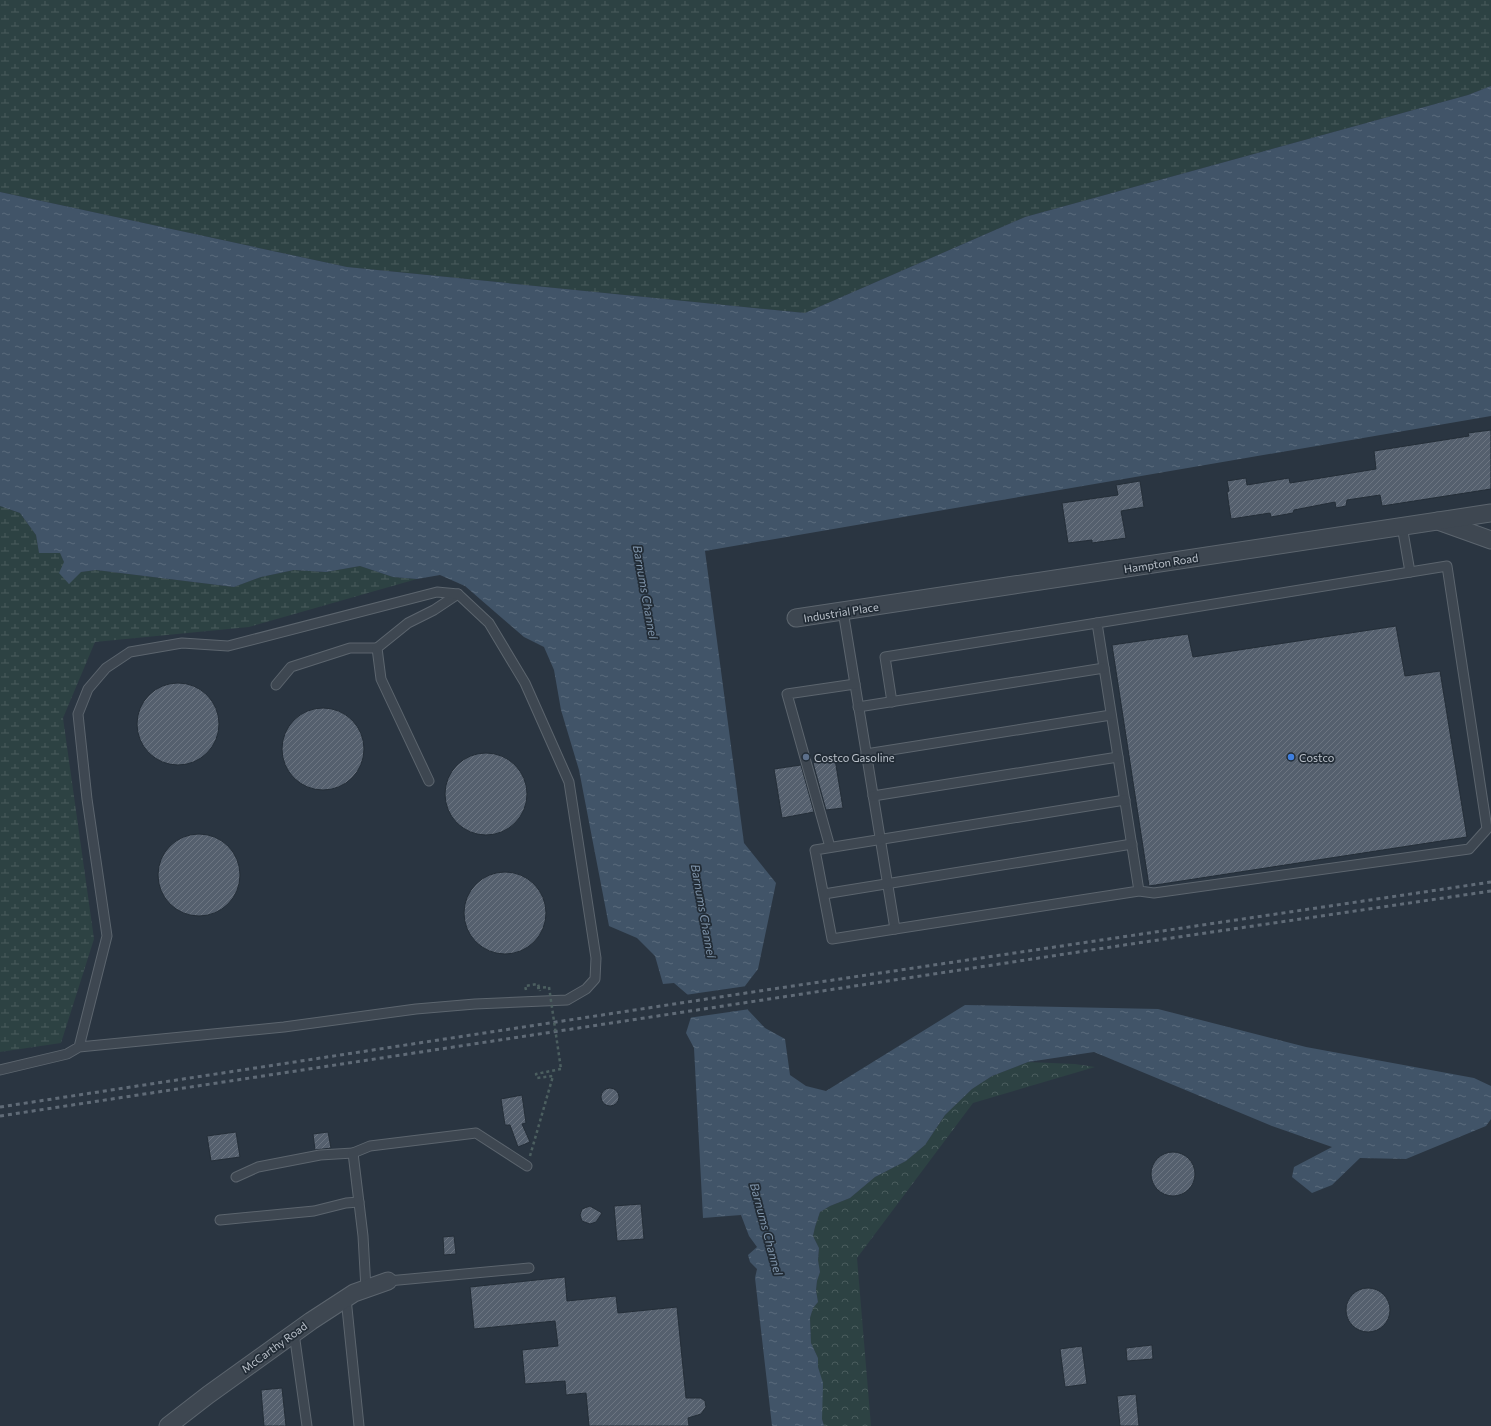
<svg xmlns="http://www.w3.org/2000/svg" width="1491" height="1426" font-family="Commissioner,sans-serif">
<defs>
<pattern id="forest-crowns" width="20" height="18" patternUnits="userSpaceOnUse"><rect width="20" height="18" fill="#2d4243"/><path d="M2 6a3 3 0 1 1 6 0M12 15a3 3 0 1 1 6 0" fill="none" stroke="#4a5c5d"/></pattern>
<pattern id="wetland-marsh" width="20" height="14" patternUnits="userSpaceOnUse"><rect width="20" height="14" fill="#2d4243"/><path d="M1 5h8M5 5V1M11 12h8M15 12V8" fill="none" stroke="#4a5c5d"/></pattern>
<pattern id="water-ripples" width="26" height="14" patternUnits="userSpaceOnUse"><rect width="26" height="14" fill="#415468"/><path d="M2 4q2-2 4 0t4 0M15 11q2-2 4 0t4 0" fill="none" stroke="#5a6b7c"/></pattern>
<pattern id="building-hatch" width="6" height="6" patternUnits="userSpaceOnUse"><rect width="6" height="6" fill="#55606e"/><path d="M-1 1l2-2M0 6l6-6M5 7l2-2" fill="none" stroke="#6c7581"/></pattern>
</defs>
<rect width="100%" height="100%" fill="#2a3541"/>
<!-- forest -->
<path fill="url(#forest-crowns)" d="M1028,1062L1075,1064L1095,1067L973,1103L857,1258L871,1426H824L822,1419V1383L818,1367V1358L811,1343L810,1318L813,1308L818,1302L816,1290L817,1281L820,1272L818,1260L819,1248L813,1236L815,1227L820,1212L830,1206L850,1198L875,1177L906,1161L925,1145L945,1115L972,1089L992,1076Z"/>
<!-- wetland -->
<g fill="url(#wetland-marsh)">
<path d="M0,0H1491V86L1468,95L1025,217L805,313L347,267L0,192Z"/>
<path d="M0,506L20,513L36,535L39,553H60L64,562L81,572L96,570L234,587L261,577L294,570L326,572L360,566L393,577L417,579L249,627L95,642L63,718L94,939L61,1043L0,1052Z"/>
</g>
<!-- water -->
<path fill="url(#water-ripples)" d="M1491,86V416L705,551L744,843L776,883L758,969L745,986L748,1010L765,1028L785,1039L790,1075L806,1086L826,1091L965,1005L1158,1009L1306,1047L1474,1078L1491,1086V1119L1486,1126L1406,1159L1360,1158L1332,1185L1312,1193L1292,1177L1294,1167L1332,1147L1272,1126L1094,1052L1028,1062L992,1076L972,1089L945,1115L925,1145L906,1161L875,1177L850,1198L830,1206L820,1212L815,1227L813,1236L819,1248L818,1260L820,1272L817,1281L816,1290L818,1302L813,1308L810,1318L811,1343L818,1358V1367L823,1383L822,1419L824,1426H772L755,1278L757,1269L750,1262L748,1255L757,1247L749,1236L741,1215L703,1218L694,1048L686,1033L691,1017L688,995L674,983L663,984L655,956L637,938L609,926L579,770L561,710L554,670L544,647L524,637L465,586L440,575L417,579L393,577L360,566L326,572L294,570L261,577L234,587L96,570L81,572L69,584L59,573L64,562L60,553H39L36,535L20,513L0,506V192L347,267L805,313L1025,217L1468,95Z"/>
<!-- pier -->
<path fill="#2a3541" d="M747,986L750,1009L688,1018L687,996L685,995Z"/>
<!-- building -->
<g fill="url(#building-hatch)" stroke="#242e38">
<path d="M1491,430V489L1382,506L1380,495L1347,500L1346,506L1336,508L1335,502L1294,510L1293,513L1271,517L1270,513L1231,519L1227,492L1229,491L1227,481L1246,478L1247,485L1289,478L1290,483L1376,469L1374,451L1469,436L1468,433Z"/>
<path d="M1140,481L1144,507L1121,511L1126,538L1092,543V540L1068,543L1062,503L1118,495L1116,485Z"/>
<path d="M1396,626L1405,676L1440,671L1467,837L1149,886L1112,645L1188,634L1193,657Z"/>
<circle cx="178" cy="724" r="41"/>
<circle cx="323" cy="749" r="41"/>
<circle cx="486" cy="794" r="41"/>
<path d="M835,759L843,808L826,810L813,763Z"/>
<path d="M801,765L814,812L782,818L774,769Z"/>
<circle cx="199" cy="875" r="41"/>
<circle cx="505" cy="913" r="41"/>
<circle cx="610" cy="1097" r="9"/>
<path d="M522,1095L526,1123L522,1124L530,1142L518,1147L510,1125H505L501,1099Z"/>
<path d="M236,1132L240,1157L211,1161L207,1136Z"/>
<path d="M328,1132L331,1148L315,1150L313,1134Z"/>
<circle cx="1173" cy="1174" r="22"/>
<path d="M641,1204L644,1239L617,1241L614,1206Z"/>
<path d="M590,1206L602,1213L596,1222L590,1224L582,1221L580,1215L582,1209Z"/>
<path d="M454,1236L456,1254L444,1255L443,1237Z"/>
<path d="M565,1277L567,1301L616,1296L618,1313L677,1307L686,1398H701L705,1401L706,1407L701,1414L688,1418L689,1426H589L586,1393L566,1395L565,1381L525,1384L522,1350L558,1346L555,1321L474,1329L470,1287Z"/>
<circle cx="1368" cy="1310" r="22"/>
<path d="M1152,1345L1153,1359L1127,1361L1126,1348Z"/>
<path d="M1082,1346L1087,1384L1065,1387L1060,1349Z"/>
<path d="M282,1388L286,1426H264L261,1390Z"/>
<path d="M1136,1394L1139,1426H1120L1117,1396Z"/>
</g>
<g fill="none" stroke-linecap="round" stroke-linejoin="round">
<!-- service casing -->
<g stroke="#5c656e" stroke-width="11">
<g id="service">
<path d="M1402,526L1410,572"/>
<path d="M843,611L895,929L1139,891L1154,893L1469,849L1487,829L1447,566L1097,623L1139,891"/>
<path d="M276,685L291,667L350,648H377"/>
<path d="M892,702L885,657L1097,623"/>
<path d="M858,707L1104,668"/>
<path d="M866,754L1111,715"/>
<path d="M429,781L381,679L377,648L408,623L434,610L458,594"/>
<path d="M873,796L1118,757"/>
<path d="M830,847L787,694L855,684"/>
<path d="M824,894L1132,844"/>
<path d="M895,929L832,939L815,850L1125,800"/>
<path d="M0,1070L67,1054L79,1047L284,1027L416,1009L475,1004L567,1000L586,989L595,979L596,958L569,782L525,683L489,623L458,594L437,592L228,646L182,643L130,652L106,668L88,689L78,714L87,799L107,936L79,1047"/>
<path d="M236,1177L258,1167L320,1155L353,1153"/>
<path d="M220,1220L314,1211L346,1203L359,1202"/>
<path d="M388,1281L529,1268"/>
<path d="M366,1289L363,1236L353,1153L370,1146L476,1133L527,1166"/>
<path d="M346,1298L359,1426"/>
<path d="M294,1333L307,1426"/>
</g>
</g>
<!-- minor casing -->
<g stroke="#5c656e" stroke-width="19">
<g id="minor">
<path d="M1438,521L1491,540"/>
<path d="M796,618L1491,513"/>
<path d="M168,1426L208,1395L311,1321L354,1293L388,1281"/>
</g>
</g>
<!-- path -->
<g stroke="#4c5f60" stroke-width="2.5" stroke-dasharray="3 3" stroke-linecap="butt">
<path d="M537,988L549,987"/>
<path d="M526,990L525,986L538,984L540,991"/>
<path d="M530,1156L553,1076L537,1078L536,1074L561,1069"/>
</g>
<!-- service -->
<use href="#service" stroke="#3e4751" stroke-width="9"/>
<!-- minor -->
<use href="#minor" stroke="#3e4751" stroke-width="17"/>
<!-- rail -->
<g stroke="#606b77" stroke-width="3" stroke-dasharray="4 4" stroke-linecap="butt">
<path d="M0,1107L746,993L1491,882"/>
<path d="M0,1116L1131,944L1491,891"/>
</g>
<!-- path-bridge -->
<path stroke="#4c5f60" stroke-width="2.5" stroke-dasharray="3 3" stroke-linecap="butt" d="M549,987L561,1069"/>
</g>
<!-- markers -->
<circle fill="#5c6f8a" stroke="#222c36" stroke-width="1.5" cx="806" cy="757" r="4"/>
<circle fill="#3f7fe0" stroke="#222c36" stroke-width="1.5" cx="1291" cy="757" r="4"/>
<g text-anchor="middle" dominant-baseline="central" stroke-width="3.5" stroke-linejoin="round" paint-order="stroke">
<!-- street labels -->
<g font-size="11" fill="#bbc2cb" stroke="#222c36">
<text transform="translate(1161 563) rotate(-9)">Hampton Road</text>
<text transform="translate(841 612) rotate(-9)">Industrial Place</text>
<text transform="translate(274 1347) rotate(-36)">McCarthy Road</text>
</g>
<!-- poi labels -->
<g font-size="11" fill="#bbc2cb" stroke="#222c36" text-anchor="start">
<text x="814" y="757">Costco Gasoline</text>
<text x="1299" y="757">Costco</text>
</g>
<!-- water labels -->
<g font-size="12" font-style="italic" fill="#7f94aa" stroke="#222c36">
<text transform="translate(646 592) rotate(80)">Barnums Channel</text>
<text transform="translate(704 911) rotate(80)">Barnums Channel</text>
<text transform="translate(767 1229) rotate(75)">Barnums Channel</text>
</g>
</g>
</svg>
